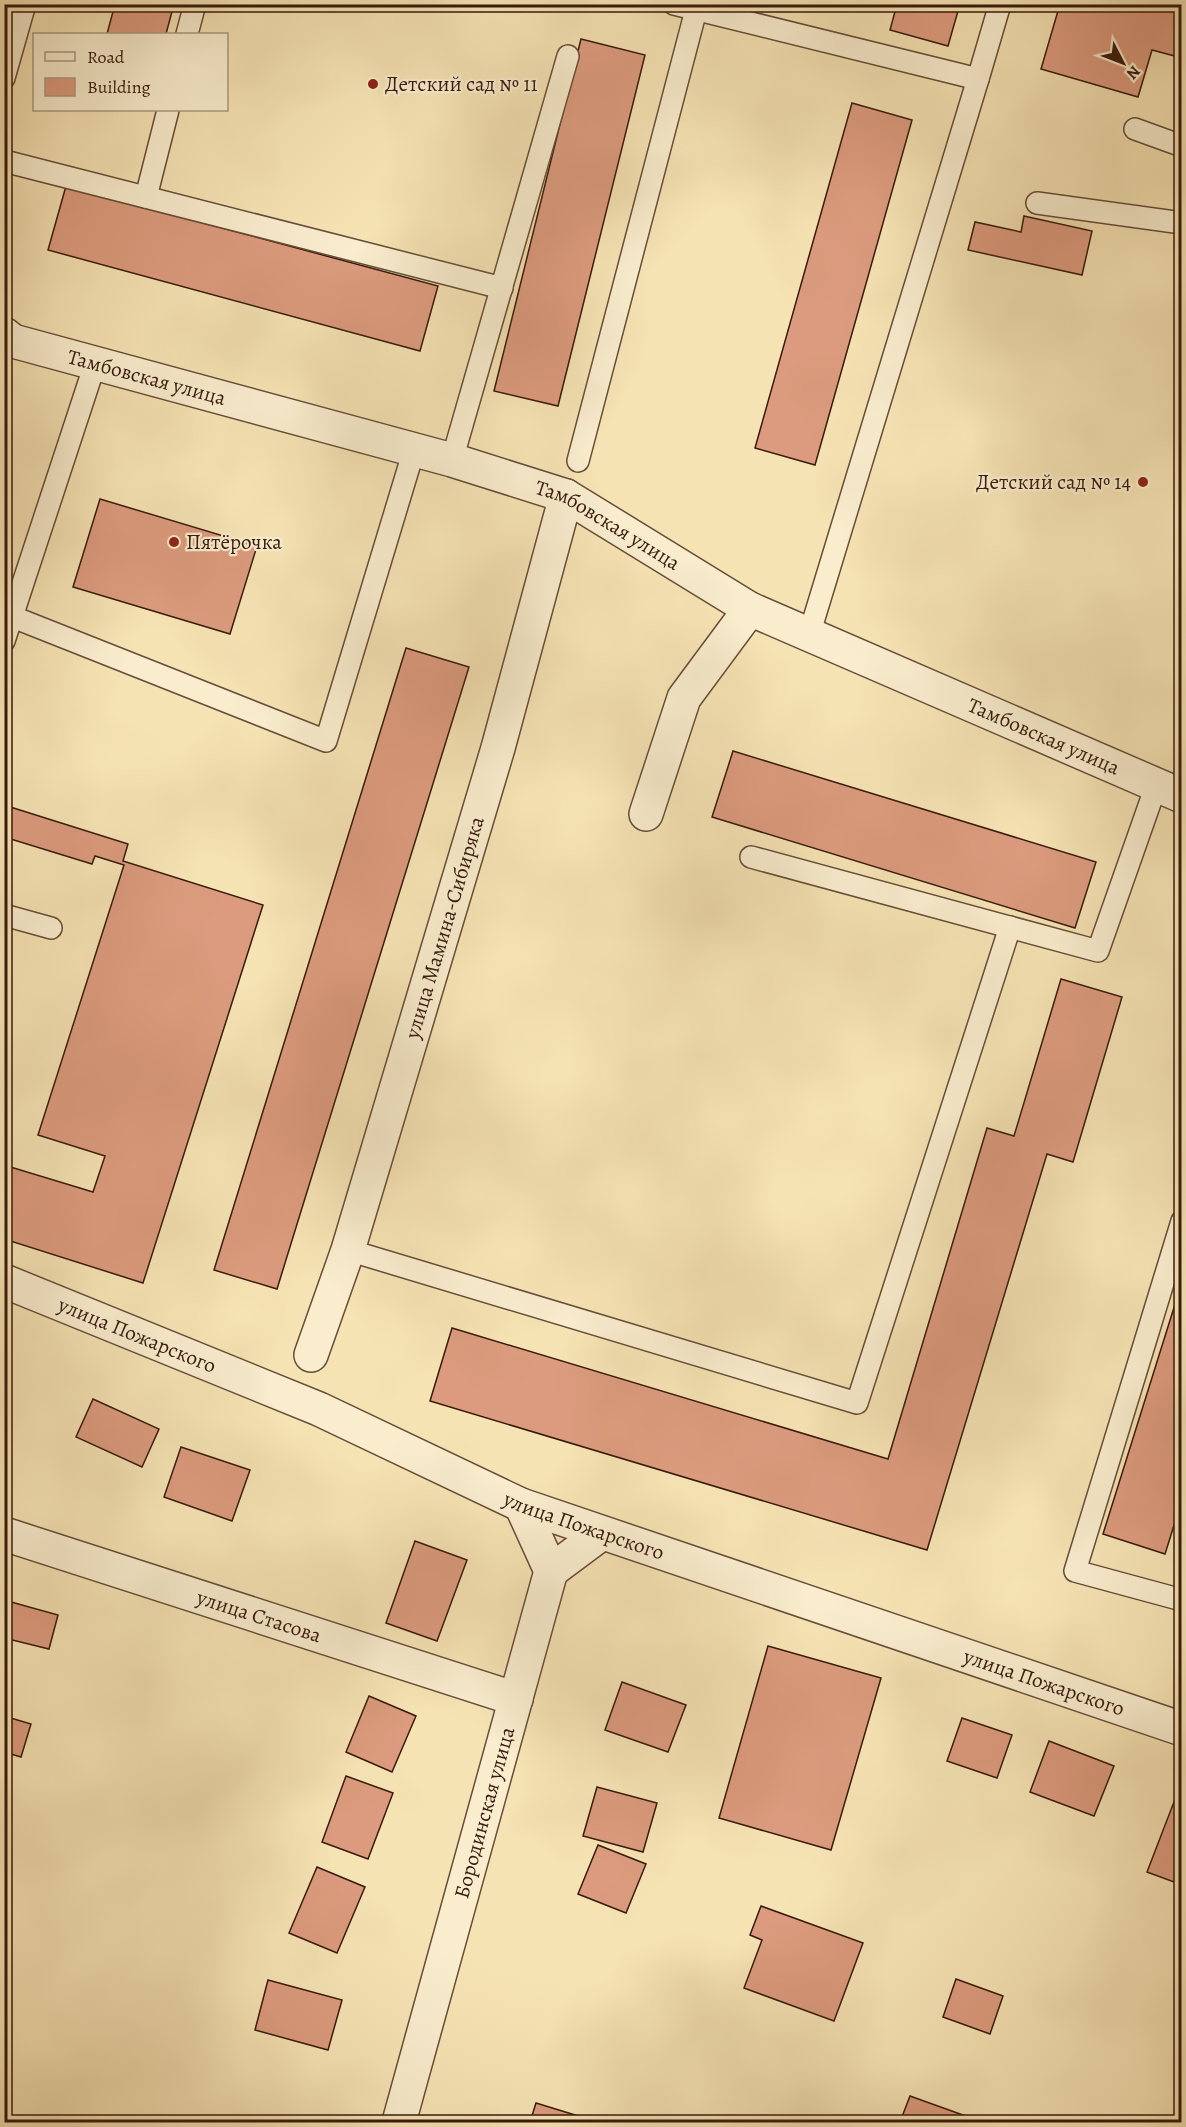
<svg xmlns="http://www.w3.org/2000/svg" width="1186" height="2127" font-family="Alegreya,serif">
<rect width="100%" height="100%" fill="#f6e3b4"/>
<filter id="stains"><feTurbulence type="fractalNoise" baseFrequency=".00333" numOctaves="4"/><feColorMatrix values="0 0 0 0 .2 0 0 0 0 .09 0 0 0 0 .02 0 0 0 .5 -.17"/></filter>
<radialGradient id="worn" r=".72"><stop offset=".6" stop-color="#630" stop-opacity="0"/><stop offset="1" stop-color="#630" stop-opacity=".3"/></radialGradient>
<!-- building -->
<g fill="#dc9b7e" stroke="#371a0d" stroke-width="1.5">
<path d="M115,4H174L166,34H107Z"/>
<path d="M897,4H960L948,46L890,30Z"/>
<path d="M1060,4H1182V58L1152,50L1138,97L1041,69Z"/>
<path d="M581,39L645,55L558,406L494,391Z"/>
<path d="M852,103L912,120L815,465L755,448Z"/>
<path d="M66,186L438,286L420,351L48,250Z"/>
<path d="M1024,216L1092,231L1082,275L968,250L975,222L1021,232Z"/>
<path d="M100,499L257,546L230,634L73,587Z"/>
<path d="M406,648L469,667L277,1289L214,1270Z"/>
<path d="M733,751L1096,862L1075,928L712,817Z"/>
<path d="M4,805L128,844L123,861L263,905L143,1283L4,1239V1165L93,1192L105,1156L38,1135L124,865L95,856L92,864L4,837Z"/>
<path d="M1061,979L1122,997L1073,1162L1047,1154L927,1550L430,1401L452,1328L888,1459L987,1128L1014,1136Z"/>
<path d="M1182,1282V1500L1165,1554L1103,1534Z"/>
<path d="M93,1399L159,1429L142,1467L76,1437Z"/>
<path d="M181,1447L250,1470L232,1521L164,1497Z"/>
<path d="M415,1541L467,1560L437,1641L386,1623Z"/>
<path d="M4,1600L58,1615L49,1649L4,1638Z"/>
<path d="M768,1646L881,1678L831,1850L719,1818Z"/>
<path d="M622,1682L686,1705L668,1752L605,1730Z"/>
<path d="M369,1696L416,1716L392,1772L346,1752Z"/>
<path d="M4,1716L31,1724L21,1757L4,1752Z"/>
<path d="M962,1718L1012,1735L997,1778L947,1761Z"/>
<path d="M1049,1741L1114,1766L1094,1816L1030,1792Z"/>
<path d="M346,1776L393,1793L368,1859L322,1842Z"/>
<path d="M597,1787L657,1803L643,1852L583,1836Z"/>
<path d="M1177,1794L1182,1795V1885L1147,1872Z"/>
<path d="M598,1845L646,1864L626,1913L578,1894Z"/>
<path d="M317,1867L365,1887L337,1953L289,1933Z"/>
<path d="M761,1906L863,1943L834,2021L744,1988L762,1940L750,1935Z"/>
<path d="M956,1979L1003,1996L990,2034L943,2017Z"/>
<path d="M268,1980L342,2000L328,2050L255,2030Z"/>
<path d="M910,2096L974,2119L973,2122H900Z"/>
<path d="M536,2103L598,2122H530Z"/>
</g>
<g fill="none" stroke-linecap="round" stroke-linejoin="round">
<!-- service casing -->
<g stroke="#674c37" stroke-width="24">
<g id="service">
<path d="M674,4L978,79L1000,4"/>
<path d="M187,34L195,4"/>
<path d="M4,78L25,4"/>
<path d="M1135,129L1182,146"/>
<path d="M4,161L502,288"/>
<path d="M146,197L168,110"/>
<path d="M1037,203L1182,223"/>
<path d="M452,460L568,56"/>
<path d="M578,461L696,10"/>
<path d="M13,617L326,741L414,450"/>
<path d="M809,635L978,79"/>
<path d="M4,641L95,364"/>
<path d="M751,857L1098,951L1156,786"/>
<path d="M4,915L51,928"/>
<path d="M1182,1221L1075,1571L1182,1600"/>
<path d="M348,1250L857,1403L1010,927"/>
</g>
</g>
<!-- minor casing -->
<g stroke="#674c37" stroke-width="36">
<g id="minor">
<path id="s1" d="M4,334L13,341L452,460L566,496L750,609L1182,796"/>
<path d="M646,814L684,698L750,609"/>
<path id="s2" d="M4,1281L319,1409L521,1505L1182,1729"/>
<path id="s3" d="M311,1355L348,1250L498,748L566,496"/>
<path id="s4" d="M4,1534L516,1699"/>
<path d="M551,1571L602,1533"/>
<path id="s5" d="M399,2122L551,1571L521,1505"/>
</g>
</g>
<!-- service -->
<use href="#service" stroke="#f9edce" stroke-width="21"/>
<!-- minor -->
<use href="#minor" stroke="#f9edce" stroke-width="33"/>
</g>
<!-- markers -->
<g fill="#8f2418" stroke="#f9edce" stroke-width="2">
<circle cx="373" cy="84" r="6"/>
<circle cx="1143" cy="482" r="6"/>
<circle cx="174" cy="542" r="6"/>
</g>
<g text-anchor="middle" dominant-baseline="central" stroke-width="4.5" stroke-linejoin="round" paint-order="stroke">
<!-- poi labels -->
<g font-size="21" fill="#371a0d" stroke="#f9edce" text-anchor="start">
<text x="385" y="84">Детский сад № 11</text>
<text x="1131" y="482" text-anchor="end">Детский сад № 14</text>
<text x="186" y="542">Пятёрочка</text>
</g>
<!-- street labels -->
<g font-size="21" fill="#371a0d" stroke="#f9edce">
<text stroke="none"><textPath href="#s1" startOffset="150">Тамбовская улица</textPath></text>
<text stroke="none"><textPath href="#s1" startOffset="636">Тамбовская улица</textPath></text>
<text stroke="none"><textPath href="#s1" startOffset="1122">Тамбовская улица</textPath></text>
<text stroke="none"><textPath href="#s3" startOffset="448">улица Мамина-Сибиряка</textPath></text>
<text stroke="none"><textPath href="#s2" startOffset="144">улица Пожарского</textPath></text>
<text stroke="none"><textPath href="#s2" startOffset="630">улица Пожарского</textPath></text>
<text stroke="none"><textPath href="#s4" startOffset="268">улица Стасова</textPath></text>
<text stroke="none"><textPath href="#s2" startOffset="1116">улица Пожарского</textPath></text>
<text stroke="none"><textPath href="#s5" startOffset="321">Бородинская улица</textPath></text>
</g>
</g>
<!-- margin -->
<rect width="1186" height="2127" fill="none" stroke="#f6e3b4" stroke-width="24"/>
<rect x="6" y="6" width="1174" height="2115" fill="none" stroke="#371a0d" stroke-width="3"/>
<rect x="12" y="12" width="1162" height="2103" fill="none" stroke="#371a0d" stroke-width="1.5"/>
<!-- legend -->
<rect x="33" y="33" width="195" height="78" fill="#f9edce" stroke="#ab9981" stroke-width="1.5"/>
<rect x="45" y="52" width="30" height="9" fill="#f9edce" stroke="#ab9981" stroke-width="1.5"/>
<text x="87" y="63" font-size="18" fill="#371a0d">Road</text>
<rect x="45" y="78" width="30" height="18" fill="#dc9b7e" stroke="#ab9981" stroke-width="1.5"/>
<text x="87" y="93" font-size="18" fill="#371a0d">Building</text>
<!-- north arrow -->
<g transform="translate(1123 63) rotate(132)" stroke="#f9edce" stroke-width="4.5" paint-order="stroke">
<path d="M0-4.5L10 22L0 15L-10 22Z" fill="#371a0d"/>
<text y="-9" font-size="16" font-weight="bold" text-anchor="middle" fill="#371a0d">N</text>
</g>
<rect width="100%" height="100%" filter="url(#stains)"/>
<rect width="100%" height="100%" fill="url(#worn)"/>
</svg>
